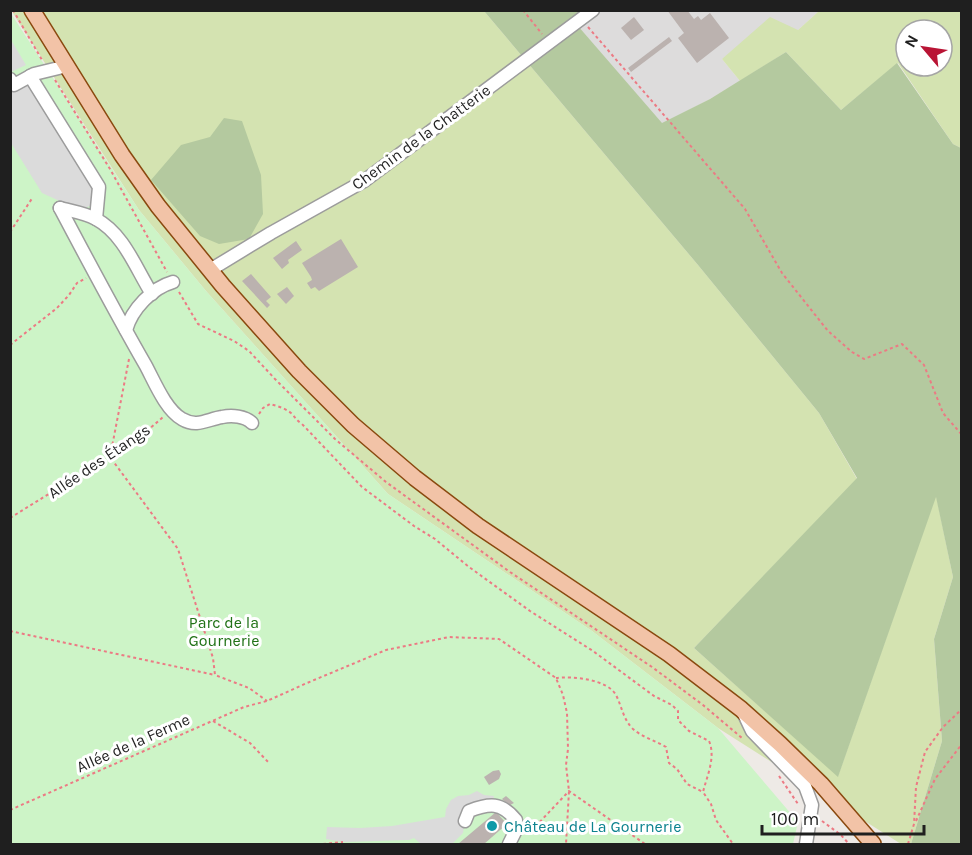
<svg xmlns="http://www.w3.org/2000/svg" width="972" height="855" font-family="Karla,sans-serif">
<rect width="100%" height="100%" fill="#eeeae6"/>
<!-- residential -->
<path fill="#dddcdc" d="M581,10L819,11L798,30L722,59L740,81L710,99L662,124L571,18Z"/>
<!-- grass -->
<g fill="#d4e3b1" fill-rule="evenodd">
<path d="M11,10L484,11L698,265L819,413L857,479L694,648L838,776L936,495L953,577L934,639L942,741L911,844H901L718,728L592,631L388,494L206,291L139,210Z"/>
<path d="M819,11H961V148L953,144L898,63L841,110L786,52L740,81L722,59L770,17L798,30ZM906,30H942V66H906Z"/>
</g>
<!-- forest -->
<g fill="#b4c99f">
<path d="M484,11H581L572,19L662,123L710,99L786,52L841,110L897,63L953,144L961,148V844H911L942,741L934,639L953,577L936,497L838,777L694,648L857,478L819,413L698,265Z"/>
<path d="M224,118L242,121L261,175L263,214L249,239L219,244L200,236L151,180L181,145L210,137Z"/>
</g>
<!-- park -->
<path fill="#cdf4c7" d="M10,12L139,210L206,291L388,494L592,631L718,728L798,822L793,844H11Z"/>
<!-- parking -->
<g fill="#dbdbdb">
<path d="M11,40L26,65L11,72H10Z"/>
<path d="M28,81L94,187L90,206L82,209L75,208L42,193L11,143V90Z"/>
<path d="M477,791L484,795L494,796L492,805L465,821L463,833L453,843L454,844H421L414,838L409,840L343,842L326,839L327,827L360,828L392,826L445,817L446,809L451,800L458,796L469,795Z"/>
</g>
<!-- building -->
<g fill="#bbb2af">
<path d="M667,10H687L694,19L698,16L701,20L710,13L729,38L697,63L678,38L684,33Z"/>
<path d="M634,17L644,30L631,40L621,28Z"/>
<path d="M669,37L672,41L631,72L628,68Z"/>
<path d="M341,239L358,267L319,291L315,287L311,289L307,283L312,280L311,277L302,263Z"/>
<path d="M296,241L302,250L288,260L289,263L282,269L273,258Z"/>
<path d="M251,274L271,297L266,301L270,305L267,308L242,281Z"/>
<path d="M287,287L294,296L286,304L277,294Z"/>
<path d="M499,770L501,774L499,779L489,785L484,777L493,771Z"/>
<path d="M506,796L514,803L510,805H508L502,799Z"/>
<path d="M496,812L507,824L484,844H458Z"/>
</g>
<g fill="none" stroke-linecap="round" stroke-linejoin="round">
<!-- minor casing -->
<g stroke="#9c9c9c" stroke-width="15">
<g id="minor">
<path d="M30,76L99,187L96,219"/>
<path d="M10,79L14,85L34,74L67,66"/>
<path d="M60,208C88,261 116,314 146,366C155,383 166,410 182,419C197,428 208,419 222,417C232,415 245,416 252,423"/>
<path d="M60,208C71,211 85,213 96,219C124,234 136,269 152,294"/>
<path d="M210,270L271,233L364,181L593,10"/>
<path d="M126,330C132,309 152,288 173,282"/>
<path d="M743,712L752,731L805,786L812,805L806,844"/>
<path d="M465,821L469,811C490,803 501,802 516,820L515,832L509,844"/>
</g>
</g>
<!-- major casing -->
<g stroke="#8a490f" stroke-width="18">
<path id="major" d="M32,10L122,155L158,206L223,286L299,371L353,425L415,478L478,526L669,654L741,709L780,744L821,784L873,844"/>
</g>
<!-- path -->
<g stroke="#ec7a84" stroke-width="2" stroke-dasharray="3 3" stroke-linecap="butt">
<path d="M13,10L42,60"/>
<path d="M523,10L542,34"/>
<path d="M588,27L745,209L782,273L828,331L852,352L864,359L902,344L924,365L943,413L962,435"/>
<path d="M55,80L110,169L167,272"/>
<path d="M10,232L33,197"/>
<path d="M179,292L198,324L234,341L249,351L275,379L335,439L386,482L510,572L652,667L703,705L742,738"/>
<path d="M10,345L57,308L69,295L77,283L86,278"/>
<path d="M129,359L110,457L178,549L213,658L215,675L249,688L267,701"/>
<path d="M259,414L263,408L270,404C277,406 285,408 291,413C295,417 297,421 302,424L362,487L414,526L435,539L469,567L530,611L593,651L654,696L672,705L678,711V720L689,731L709,741C716,757 707,776 703,792L711,804L716,820L733,844"/>
<path d="M10,518L139,438L163,417"/>
<path d="M10,631L215,675"/>
<path d="M556,678C572,676 607,679 616,695C622,707 623,719 633,729C642,737 656,741 666,747L669,763L677,769L687,784L703,792"/>
<path d="M213,721L250,743L270,764"/>
<path d="M779,776L798,804"/>
<path d="M10,810L244,707L267,701L307,683L386,650L449,637L499,639L556,678L563,695L567,713L568,749L566,765L569,791L566,844"/>
<path d="M822,821L841,835L849,844"/>
<path d="M916,821L935,779L962,744"/>
<path d="M525,832L535,827L569,791L645,844"/>
<path d="M323,844L343,842"/>
<path d="M908,844L914,824L916,787L925,752L943,727L962,709"/>
</g>
<!-- minor -->
<use href="#minor" stroke="#fff" stroke-width="12"/>
<!-- major -->
<use href="#major" stroke="#f2c3a7" stroke-width="15"/>
</g>
<!-- markers -->
<circle fill="#0f9aa8" stroke="#fff" stroke-width="2" cx="492" cy="826" r="6"/>
<g text-anchor="middle" dominant-baseline="central" stroke-width="6" stroke-linejoin="round" paint-order="stroke">
<!-- street labels -->
<g font-size="16" fill="#1f1f1f" stroke="#fff">
<text transform="translate(421 137) rotate(-36)">Chemin de la Chatterie</text>
<text transform="translate(99 461) rotate(-34)">Allée des Étangs</text>
<text transform="translate(133 743) rotate(-24)">Allée de la Ferme</text>
</g>
<!-- park labels -->
<g font-size="16" fill="#217217" stroke="#fff">
<text x="224" y="622">Parc de la<tspan x="224" dy="18">Gournerie</tspan></text>
</g>
<!-- culture labels -->
<g font-size="16" fill="#0d838f" stroke="#fff" text-anchor="start">
<text x="504" y="826">Château de La Gournerie</text>
</g>
</g>
<!-- border -->
<rect width="972" height="855" fill="none" stroke="#1f1f1f" stroke-width="24"/>
<!-- north arrow -->
<g transform="translate(924 48) rotate(299)"><circle r="28" fill="#ffffff" stroke="#a5a5a5" stroke-width="1.5"/>
<path d="M0-4.5L10 22L0 15L-10 22Z" fill="#b91435"/>
<text y="-9" font-size="16" font-weight="bold" text-anchor="middle" fill="#1f1f1f">N</text>
</g>
<!-- scale -->
<path d="M762 825v9h162v-9" fill="none" stroke="#1f1f1f" stroke-width="3"/>
<text x="771" y="825" font-size="18" fill="#1f1f1f" stroke="#ffffff" stroke-width="4.5" paint-order="stroke">100 m</text>
</svg>
